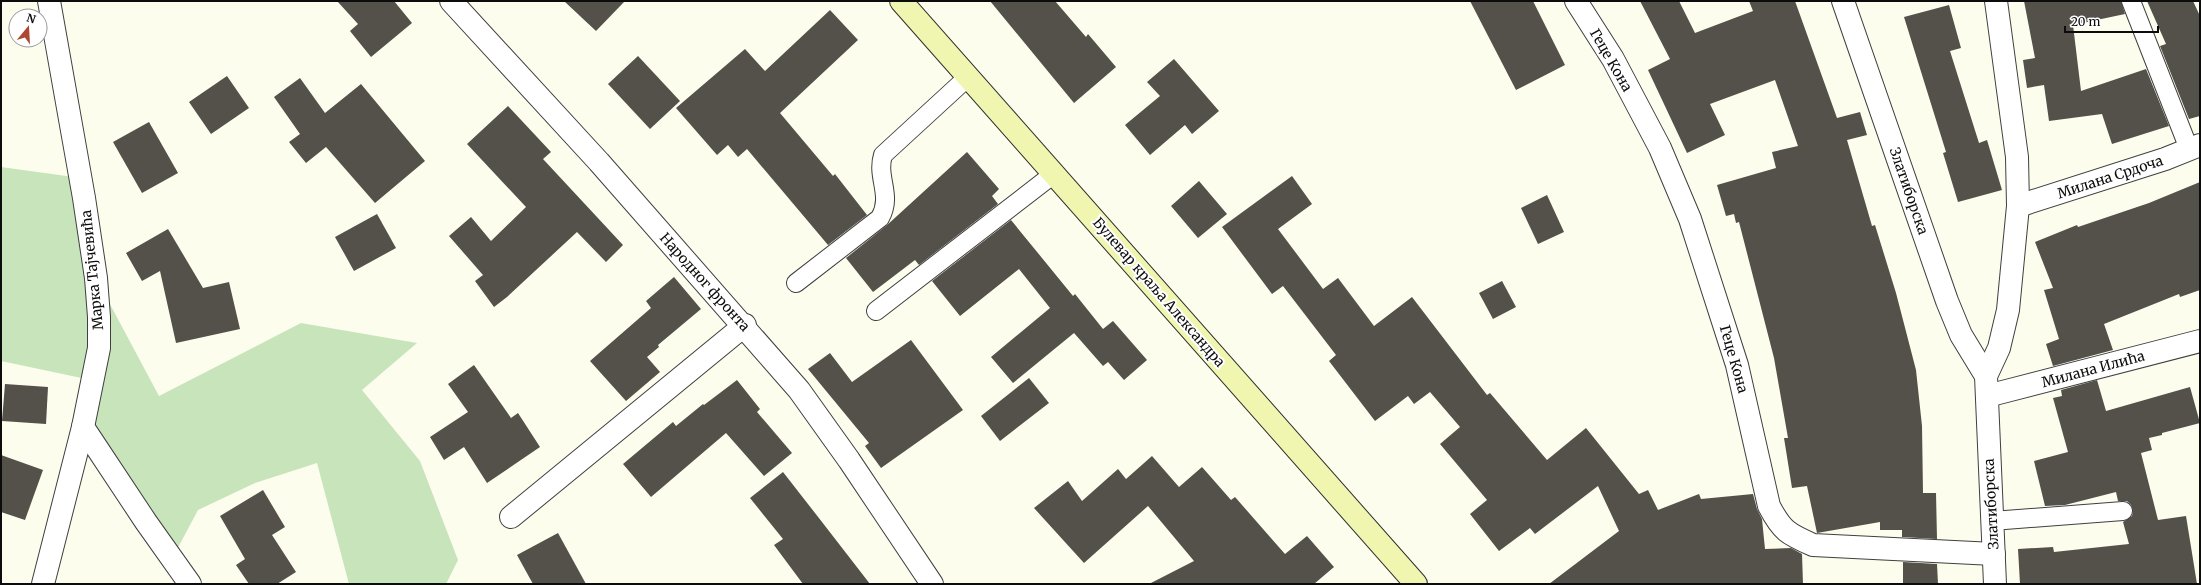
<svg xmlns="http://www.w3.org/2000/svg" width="2201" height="585" font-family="Merriweather,serif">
<rect width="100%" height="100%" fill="#fdfdee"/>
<!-- green -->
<path fill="#c8e4bb" d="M1,167L81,178L96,278L159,396L301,323L417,343L362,390L420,461L458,560L446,584H349L317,463L255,483L198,510L172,559L83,427L91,380L1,361Z"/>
<!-- building -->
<g fill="#54504a">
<path d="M337,1H394L412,23L371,57L350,31L358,24Z"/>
<path d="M564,1H625L596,31Z"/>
<path d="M990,1H1055L1086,37L1088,34L1116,67L1074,103Z"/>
<path d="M1470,1H1533L1565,65L1516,90Z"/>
<path d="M1640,1H1679L1695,33L1753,11L1749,1H1795L1837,118L1860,112L1867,135L1847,140L1872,226L1875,225L1896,293L1916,370L1922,426L1923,493H1936L1937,539L1902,537V530H1880V522L1817,533L1807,486L1792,488L1784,438H1788L1774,358L1739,222L1736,223L1734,214L1726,216L1717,185L1776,168L1772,152L1798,146L1775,80L1710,104L1725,135L1687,153L1648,70L1670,59Z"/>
<path d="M2024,1H2121L2125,14L2073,25L2081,91L2146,69L2169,126L2112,144L2102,114L2049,121L2044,85L2027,88L2023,60L2035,58Z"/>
<path d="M2147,1H2193L2200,16V116L2189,119L2160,46L2166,44Z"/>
<path d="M1949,5L1961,48L1950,51L1979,143L1987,140L2002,190L1958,202L1943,153L1946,152L1904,17Z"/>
<path d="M830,10L858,40L780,113L833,176L835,174L867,215L828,245L747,149L738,157L728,145L717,155L676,108L745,49L765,71Z"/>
<path d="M638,56L680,101L650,129L608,84Z"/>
<path d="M1174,59L1219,111L1192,134L1185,125L1150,155L1125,125L1160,96L1147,82Z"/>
<path d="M227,76L249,108L211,134L189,102Z"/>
<path d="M300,78L325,113L361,84L425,161L375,203L326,147L306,163L289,142L300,134L274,97Z"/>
<path d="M508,106L551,152L543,159L623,245L606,262L577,232L507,297L494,307L475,281L483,275L449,236L471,217L491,241L526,207L467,144Z"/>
<path d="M149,122L178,173L142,193L113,142Z"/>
<path d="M967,152L999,189L992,196L998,204L919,265L915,260L873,292L846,258L886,226Z"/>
<path d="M1292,176L1312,204L1278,229L1323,289L1338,278L1374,326L1412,297L1487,395L1490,393L1547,460L1586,428L1639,494L1648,490L1658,510L1699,494L1701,499L1753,494L1757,509L1762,519L1765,549L1791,548L1802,554L1803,584H1549L1619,531L1598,486L1535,534L1530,528L1499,551L1470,514L1487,500L1440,444L1460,427L1430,392L1414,404L1408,396L1375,421L1329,361L1336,355L1283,286L1272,294L1222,227Z"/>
<path d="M1199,181L1227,214L1198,238L1171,206Z"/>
<path d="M2200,182V290L2180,297L2179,294L2104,324L2113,350L2053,366L2046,344L2059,339L2044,290L2053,288L2035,242L2077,225L2078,227L2149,203Z"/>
<path d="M1547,195L1564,232L1538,244L1521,208Z"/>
<path d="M377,214L396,248L354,271L335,237Z"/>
<path d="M1011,220L1073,296L1075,294L1103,329L1113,321L1147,360L1124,380L1108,362L1103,366L1074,333L1013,383L991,357L1050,308L1019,269L960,316L932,281Z"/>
<path d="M168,229L203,288L229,282L240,329L176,343L160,271L142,281L126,253Z"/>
<path d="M674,277L701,309L658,345L659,347L647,357L660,372L626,401L590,361L651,308L646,301Z"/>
<path d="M1502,281L1516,307L1493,319L1479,293Z"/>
<path d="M911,340L963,410L881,468L865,446L869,443L808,369L830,353L852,382Z"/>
<path d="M474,365L511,418L518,413L540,447L487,483L464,447L444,460L430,437L468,412L448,384Z"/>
<path d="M1029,378L1049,403L1000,441L981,416Z"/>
<path d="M737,380L760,409L757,412L792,453L764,476L726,433L651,497L623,464L673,422L676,426L703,404L704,405Z"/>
<path d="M2097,380L2106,411L2190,387L2200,423L2162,433V435L2149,438L2152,450L2141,453L2158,520L2186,516L2197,584H2020L2018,549L2053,547L2054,552L2129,544L2123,522L2132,516L2133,511L2131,505L2127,501H2118L2116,492L2065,505L2045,506L2034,461L2068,452L2053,398L2062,396L2061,390Z"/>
<path d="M5,384L48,387L46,424L2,421Z"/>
<path d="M1,455L43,470L25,520L1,512Z"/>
<path d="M1152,456L1179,487L1202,467L1231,500L1235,497L1285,554L1307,536L1334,567L1314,584H1149L1194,561L1148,506L1084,563L1034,508L1068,481L1082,501L1118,469L1126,479Z"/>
<path d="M783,472L822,522L870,584H803L774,545L783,539L750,498Z"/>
<path d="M263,490L285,527L272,535L296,572L277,584H249L236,565L245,559L220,516Z"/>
<path d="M558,533L586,584H533L517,555Z"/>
<path d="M1903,562L1937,564L1938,584H1903Z"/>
</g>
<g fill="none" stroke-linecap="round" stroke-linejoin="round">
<!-- lane casing -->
<g stroke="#3f3f3f" stroke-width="20">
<g id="lane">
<path d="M2131,1L2189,149"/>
<path d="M796,283L880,218C893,195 876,178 883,155L969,76"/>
<path d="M876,311L1055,173"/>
<path d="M1992,521L2123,511"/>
</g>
</g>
<!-- street casing -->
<g stroke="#3f3f3f" stroke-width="24">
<g id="street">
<path d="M451,1L599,162L799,390L849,460L932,584"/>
<path d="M1576,1L1613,59L1660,148L1690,219L1737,365L1769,506C1782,531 1788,534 1813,545L1994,554"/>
<path d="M1843,1L1947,301L1961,335L1986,376"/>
<path d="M2018,206L2165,159L2200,145"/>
<path d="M1987,396L2200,341"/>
<path d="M83,427L146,522L190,584"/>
<path d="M511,517L745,325"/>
<path d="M43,584L83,427L99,348V317L96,278L84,198L49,1"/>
<path d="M1995,584L1986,376L1999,348L2008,310L2018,206L2017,157L1996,1"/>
</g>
</g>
<!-- secondary casing -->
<g stroke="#2e2e2e" stroke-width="24">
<path id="secondary" d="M901,1L1416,584"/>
</g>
<!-- lane -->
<use href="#lane" stroke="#fff" stroke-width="18"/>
<!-- street -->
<use href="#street" stroke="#fff" stroke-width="22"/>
<!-- secondary -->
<use href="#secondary" stroke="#f0f6b0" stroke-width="22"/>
</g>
<g text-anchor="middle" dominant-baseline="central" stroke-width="4" stroke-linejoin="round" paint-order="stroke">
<!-- street labels -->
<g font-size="14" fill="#0c0c0c" stroke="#fff">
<text transform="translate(1611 60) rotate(60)">Геце Кона</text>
<text transform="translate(2110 177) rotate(-18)">Милана Срдоча</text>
<text transform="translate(1909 191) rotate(71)">Златиборска</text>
<text transform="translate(92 270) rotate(-96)">Марка Тајчевића</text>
<text transform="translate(705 282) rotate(48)">Народног фронта</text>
<text transform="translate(1159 292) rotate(49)">Булевар краља Александра</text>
<text transform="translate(1734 359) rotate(74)">Геце Кона</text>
<text transform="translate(2093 369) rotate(-15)">Милана Илића</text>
<text transform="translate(1991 504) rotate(-93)">Златиборска</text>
</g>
</g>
<!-- border -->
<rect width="2201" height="585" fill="none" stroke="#0c0c0c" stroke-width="4"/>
<!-- north arrow -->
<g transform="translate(28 28) rotate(18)"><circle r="19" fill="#ffffff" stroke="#9e9e9e"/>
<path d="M0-3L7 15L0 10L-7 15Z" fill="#ad4734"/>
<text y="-6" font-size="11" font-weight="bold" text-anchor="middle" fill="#0c0c0c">N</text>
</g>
<!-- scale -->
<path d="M2065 26v6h93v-6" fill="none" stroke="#0c0c0c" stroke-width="2"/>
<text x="2071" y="26" font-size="12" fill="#0c0c0c" stroke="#ffffff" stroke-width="3" paint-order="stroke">20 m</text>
</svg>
